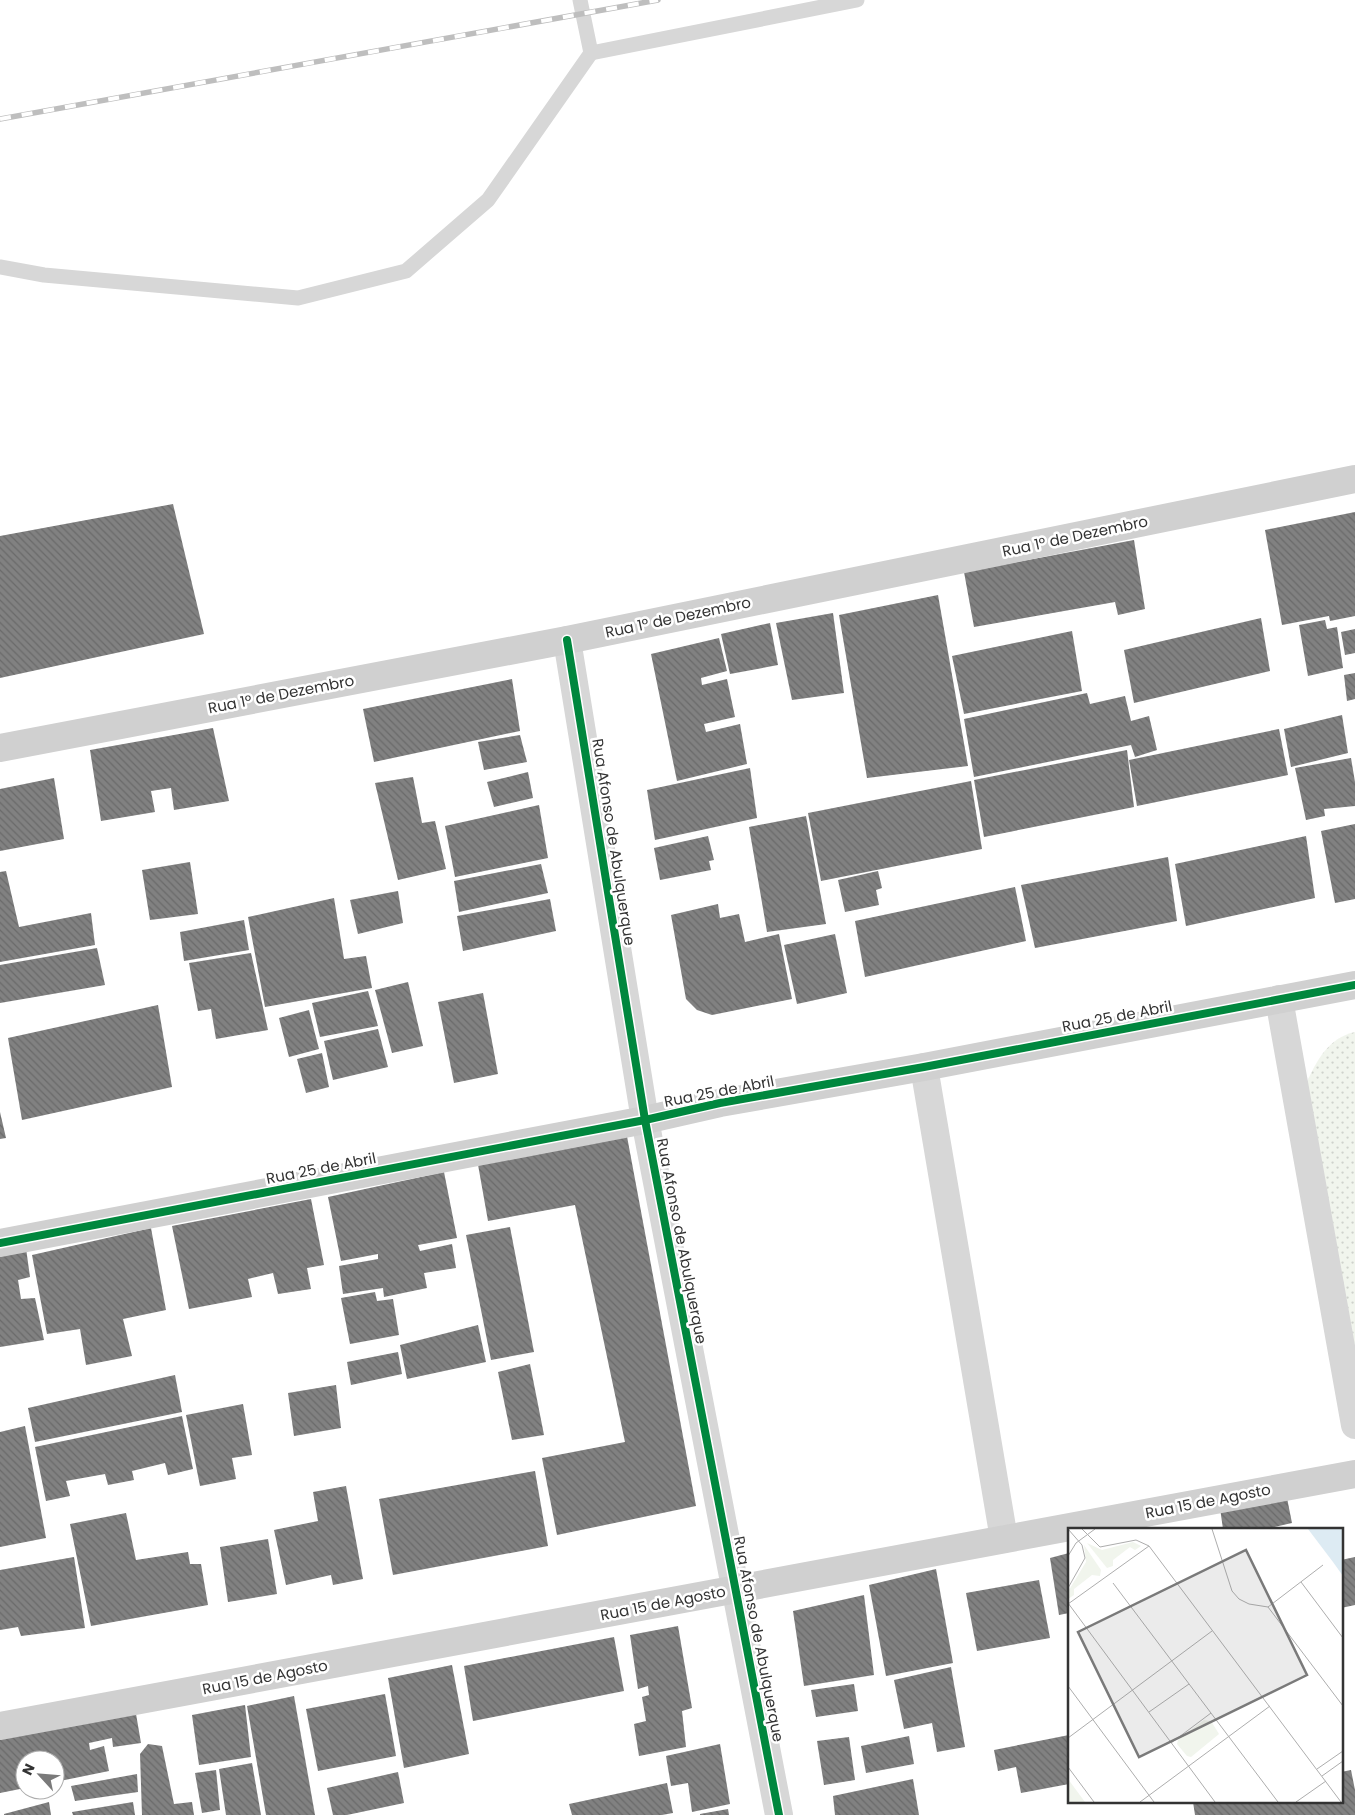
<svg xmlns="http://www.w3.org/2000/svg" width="1355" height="1815" font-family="Poppins,sans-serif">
<defs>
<pattern id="park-dots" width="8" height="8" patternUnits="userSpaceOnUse" patternTransform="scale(1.25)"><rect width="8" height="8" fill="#f1f5ed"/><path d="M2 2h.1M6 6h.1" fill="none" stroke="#cfd2cc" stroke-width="1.8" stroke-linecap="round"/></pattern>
<pattern id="building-back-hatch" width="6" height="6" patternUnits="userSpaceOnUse" patternTransform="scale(1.25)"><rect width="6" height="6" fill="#818181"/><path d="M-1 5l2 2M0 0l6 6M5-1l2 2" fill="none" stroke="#6a6a6a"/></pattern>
</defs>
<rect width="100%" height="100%" fill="#fff"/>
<!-- park -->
<path fill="url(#park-dots)" d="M1355,1032V1348L1306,1084C1317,1060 1328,1038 1355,1032Z"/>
<!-- building -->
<g fill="url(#building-back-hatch)">
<path d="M173,504L204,634L0,678V536Z"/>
<path d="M1355,512V616L1330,621L1329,616L1282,625L1265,530Z"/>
<path d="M1134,540L1145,609L1118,615L1115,602L974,627L964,572Z"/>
<path d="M938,595L968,766L867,778L839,615Z"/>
<path d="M833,613L844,693L792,700L776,623Z"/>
<path d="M1261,618L1270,671L1134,703L1124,650Z"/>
<path d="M1325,620L1327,629L1337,627L1343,668L1308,676L1299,625Z"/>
<path d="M770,623L778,665L730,674L721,634Z"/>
<path d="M1355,629V653L1345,655L1341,632Z"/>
<path d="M1072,631L1082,691L964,714L952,656Z"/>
<path d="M719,638L727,671L701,678L702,685L727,679L735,717L704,724L706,732L740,724L747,764L677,781L651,654Z"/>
<path d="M1355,673V699L1347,701L1344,675Z"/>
<path d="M512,679L520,731L374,762L363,709Z"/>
<path d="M1087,693L1090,704L1125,696L1131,721L1149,716L1157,750L1135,757L1131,745L974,777L964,719Z"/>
<path d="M1342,715L1348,753L1291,767L1284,729Z"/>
<path d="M213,728L229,801L174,810L171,788L151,791L155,812L101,821L90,750Z"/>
<path d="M1279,729L1288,775L1137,806L1129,760Z"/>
<path d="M520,735L527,762L484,770L478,742Z"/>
<path d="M1127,750L1134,807L984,837L974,780Z"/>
<path d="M1351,758L1355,782V806L1324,809L1325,816L1306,820L1295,768Z"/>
<path d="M750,768L757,818L655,840L647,790Z"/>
<path d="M528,772L533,798L494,807L487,782Z"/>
<path d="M413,777L422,823L435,821L446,869L398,880L375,783Z"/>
<path d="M54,778L64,839L0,851V789Z"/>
<path d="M971,781L982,849L821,881L808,813Z"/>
<path d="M539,805L548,858L455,877L445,826Z"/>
<path d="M806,816L826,924L767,932L749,827Z"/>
<path d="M1355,824V899L1335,903L1321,831Z"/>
<path d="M708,836L714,860L709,861L711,870L660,880L654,848Z"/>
<path d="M1306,836L1315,898L1186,926L1175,864Z"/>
<path d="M1168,857L1177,921L1035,948L1021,885Z"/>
<path d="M190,862L198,914L150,920L142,870Z"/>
<path d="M541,864L548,893L459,912L454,881Z"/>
<path d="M6,871L19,927L91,913L95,945L0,962V872Z"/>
<path d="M878,871L882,888L876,890L879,905L845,912L838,880Z"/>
<path d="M1015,887L1026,941L865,977L855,921Z"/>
<path d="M398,891L403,923L358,934L350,900Z"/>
<path d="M334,898L344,959L366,956L372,988L265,1007L248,917Z"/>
<path d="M550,899L556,931L463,951L457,916Z"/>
<path d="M718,904L720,918L739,914L745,942L779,934L792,999L712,1015L697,1010L686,999L671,915Z"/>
<path d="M244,920L249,950L184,961L180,932Z"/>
<path d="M835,934L847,993L797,1004L784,945Z"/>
<path d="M97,948L105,985L0,1003V965Z"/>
<path d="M251,953L268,1030L216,1039L211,1009L198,1011L189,963Z"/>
<path d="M408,982L423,1046L392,1053L375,990Z"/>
<path d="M368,991L378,1026L320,1037L312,1003Z"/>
<path d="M483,993L498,1074L454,1083L438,1002Z"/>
<path d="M158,1005L172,1087L22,1120L8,1038Z"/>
<path d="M309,1010L319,1049L289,1057L279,1018Z"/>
<path d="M378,1029L388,1067L333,1080L324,1041Z"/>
<path d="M322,1053L329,1087L306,1093L297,1059Z"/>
<path d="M0,1112L6,1138L0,1139Z"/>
<path d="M626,1131L696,1506L557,1535L542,1458L625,1442L575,1205L488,1221L477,1159Z"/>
<path d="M444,1172L457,1238L418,1245L420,1251L452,1244L456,1268L424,1273L427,1288L384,1297L383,1288L343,1294L339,1266L378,1259V1254L341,1261L328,1197Z"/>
<path d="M311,1199L324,1265L307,1268L311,1289L278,1294L273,1273L248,1279L252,1297L189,1309L172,1226Z"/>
<path d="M510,1227L534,1352L491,1360L466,1235Z"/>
<path d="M151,1228L166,1310L123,1319L132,1356L86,1365L80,1329L47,1334L32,1255Z"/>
<path d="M26,1248L30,1277L18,1280L21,1299L35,1298L44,1340L0,1347V1253Z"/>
<path d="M375,1292L377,1301L393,1299L399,1335L350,1344L341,1298Z"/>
<path d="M478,1325L486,1362L407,1379L400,1345Z"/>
<path d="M398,1352L402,1374L351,1385L347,1362Z"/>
<path d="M530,1364L544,1435L512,1440L498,1372Z"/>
<path d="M175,1375L182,1412L35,1442L28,1408Z"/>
<path d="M336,1385L341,1428L294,1436L288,1393Z"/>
<path d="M243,1404L252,1455L232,1458L236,1479L200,1486L186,1415Z"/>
<path d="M182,1416L193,1469L168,1475L165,1463L132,1471L134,1480L108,1485L105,1474L66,1481L70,1496L46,1501L35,1447Z"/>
<path d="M25,1426L46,1538L0,1547V1432Z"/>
<path d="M535,1471L548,1546L393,1575L379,1499Z"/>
<path d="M346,1486L363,1579L333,1585L331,1575L286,1585L274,1530L318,1521L313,1492Z"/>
<path d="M1286,1493L1292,1523L1265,1529H1223L1220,1508Z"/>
<path d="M126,1513L136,1560L188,1552L190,1564H201L208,1605L91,1626L70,1524Z"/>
<path d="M268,1539L277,1594L228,1602L220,1547Z"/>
<path d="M1069,1553V1613L1059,1615L1050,1558Z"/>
<path d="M74,1557L85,1628L21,1636L18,1627L0,1630V1570Z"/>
<path d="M1355,1557V1605L1341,1608V1560Z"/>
<path d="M936,1569L953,1663L886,1676L869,1585Z"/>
<path d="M1039,1580L1050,1638L977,1651L966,1593Z"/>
<path d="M864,1595L874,1675L804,1686L793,1611Z"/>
<path d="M678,1626L692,1708L682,1711L686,1747L639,1756L634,1724L646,1721L642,1697L649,1695L648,1686L638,1689L630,1635Z"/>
<path d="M614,1637L624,1691L473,1721L464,1666Z"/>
<path d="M452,1665L469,1754L404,1768L388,1678Z"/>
<path d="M951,1667L965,1747L937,1752L932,1723L904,1729L894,1680Z"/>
<path d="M854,1684L858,1711L816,1717L811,1690Z"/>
<path d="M385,1694L396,1756L318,1771L306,1709Z"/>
<path d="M294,1696L315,1815H266L247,1706Z"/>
<path d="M245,1705L251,1757L199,1765L192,1715Z"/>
<path d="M135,1708L141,1743L113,1747L112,1738L89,1743L90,1750L104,1746L109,1771L55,1782V1760H25V1788L0,1793V1734Z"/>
<path d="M1069,1735V1784L1021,1793L1016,1767L998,1771L994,1750Z"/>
<path d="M909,1736L914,1764L866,1773L861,1746Z"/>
<path d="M849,1737L855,1780L824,1785L817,1741Z"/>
<path d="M148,1744L162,1746L174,1804L192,1802L194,1815H142L140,1754Z"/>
<path d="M720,1744L730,1804L692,1812L688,1783L671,1786L666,1756Z"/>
<path d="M252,1763L261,1815H226L219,1769Z"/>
<path d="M216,1770L220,1810L202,1813L195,1773Z"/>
<path d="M1351,1770L1355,1790V1815H1195L1193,1802L1195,1801H1341V1772Z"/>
<path d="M398,1772L404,1803L347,1815H333L327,1788Z"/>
<path d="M137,1774L138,1792L75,1801L71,1786Z"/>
<path d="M913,1779L919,1815H835L833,1796Z"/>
<path d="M667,1783L673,1813L662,1815H572L569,1804Z"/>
<path d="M49,1802L51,1815H4V1814Z"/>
<path d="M133,1802L135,1815H73L72,1812Z"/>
<path d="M728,1809L729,1815H700V1814Z"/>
</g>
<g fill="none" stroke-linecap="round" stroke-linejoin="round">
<!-- lane -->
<g stroke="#d7d7d7" stroke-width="15">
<path d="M591,53L857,0"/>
<path d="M0,267L44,275L298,298L406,271L488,200L591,53L580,0"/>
</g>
<!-- street -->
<g stroke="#d7d7d7" stroke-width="28">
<path d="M567,640L645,1120L779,1815"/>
<path d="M1279,999L1355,1425"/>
<path d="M924,1067L1004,1539"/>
</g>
<!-- secondary -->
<g stroke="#d0d0d0" stroke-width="28">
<path d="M0,748L567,640L1355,479"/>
<path d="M0,1243L645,1120L720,1103L924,1067L1355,985"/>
<path d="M0,1726L1355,1474"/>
</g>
<!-- rail casing -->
<g stroke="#bebebe" stroke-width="5.5">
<path id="rail" d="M0,119L658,0"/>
</g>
<!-- rail -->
<use href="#rail" stroke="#fff" stroke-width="4" stroke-dasharray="11" stroke-linecap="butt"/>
<!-- cycleway casing -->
<g stroke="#fff" stroke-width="11">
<g id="cycleway">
<path d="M567,640L645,1120L779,1815"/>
<path d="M0,1243L645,1120L720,1103L924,1067L1355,985"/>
</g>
</g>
<!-- cycleway -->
<use href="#cycleway" stroke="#00873e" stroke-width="8"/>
</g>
<g text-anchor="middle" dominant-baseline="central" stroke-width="5" stroke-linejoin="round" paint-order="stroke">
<!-- street labels -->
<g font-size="15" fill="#333" stroke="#fff">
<text transform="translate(1075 536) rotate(-12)">Rua 1º de Dezembro</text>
<text transform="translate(678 617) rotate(-12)">Rua 1º de Dezembro</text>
<text transform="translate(281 694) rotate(-11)">Rua 1º de Dezembro</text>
<text transform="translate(614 842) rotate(81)">Rua Afonso de Abulquerque</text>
<text transform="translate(1117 1016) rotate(-11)">Rua 25 de Abril</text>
<text transform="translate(719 1091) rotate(-11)">Rua 25 de Abril</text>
<text transform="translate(321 1168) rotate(-11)">Rua 25 de Abril</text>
<text transform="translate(682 1241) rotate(79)">Rua Afonso de Abulquerque</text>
<text transform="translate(1208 1501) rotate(-11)">Rua 15 de Agosto</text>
<text transform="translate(663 1603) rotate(-11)">Rua 15 de Agosto</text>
<text transform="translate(759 1639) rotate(79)">Rua Afonso de Abulquerque</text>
<text transform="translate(265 1677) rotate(-11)">Rua 15 de Agosto</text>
</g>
</g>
<!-- overview -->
<g transform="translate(1068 1528)">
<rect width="275" height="275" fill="#fff"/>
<path d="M65,14L73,18L67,22L62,19L45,32V38L39,40L19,15L34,22ZM16,17L33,42L32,48L24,47L6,61V67L0,71L1,62L18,34ZM136,192L143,193L151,206L123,229L119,228L109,216L110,212Z" fill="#f1f5ed"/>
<path d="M0,251L17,274H0Z" fill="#f1f5ed"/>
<path d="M240,1H275V48L265,34Z" fill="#ddebf3"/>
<path fill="none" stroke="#adadad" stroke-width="1" d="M0,1L14,17L17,30L0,60M14,1L32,19L68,12L81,18L273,274M144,1L164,63L171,71L181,76L200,79L255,37M0,28L8,15L27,1M233,54L275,110M45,55L210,274M0,75L147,274M0,76L81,18M200,79L275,178M0,158L86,274M81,184L121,156M0,210L144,103M103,215L143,185M0,239L26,274M249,241L275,223M254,248L275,233M72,274L202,178M228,274L258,253"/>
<path fill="#7a7a7a" fill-opacity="0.15" stroke="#7a7a7a" stroke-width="2.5" d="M178,22L239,147L71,229L10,104Z"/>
<rect width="275" height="275" fill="none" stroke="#333" stroke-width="2.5"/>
</g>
<!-- north arrow -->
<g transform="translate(40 1775) rotate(296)"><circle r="24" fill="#ffffff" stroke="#adadad"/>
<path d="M0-4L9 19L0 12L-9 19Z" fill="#7a7a7a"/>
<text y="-8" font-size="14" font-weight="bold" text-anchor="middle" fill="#333333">N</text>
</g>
</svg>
